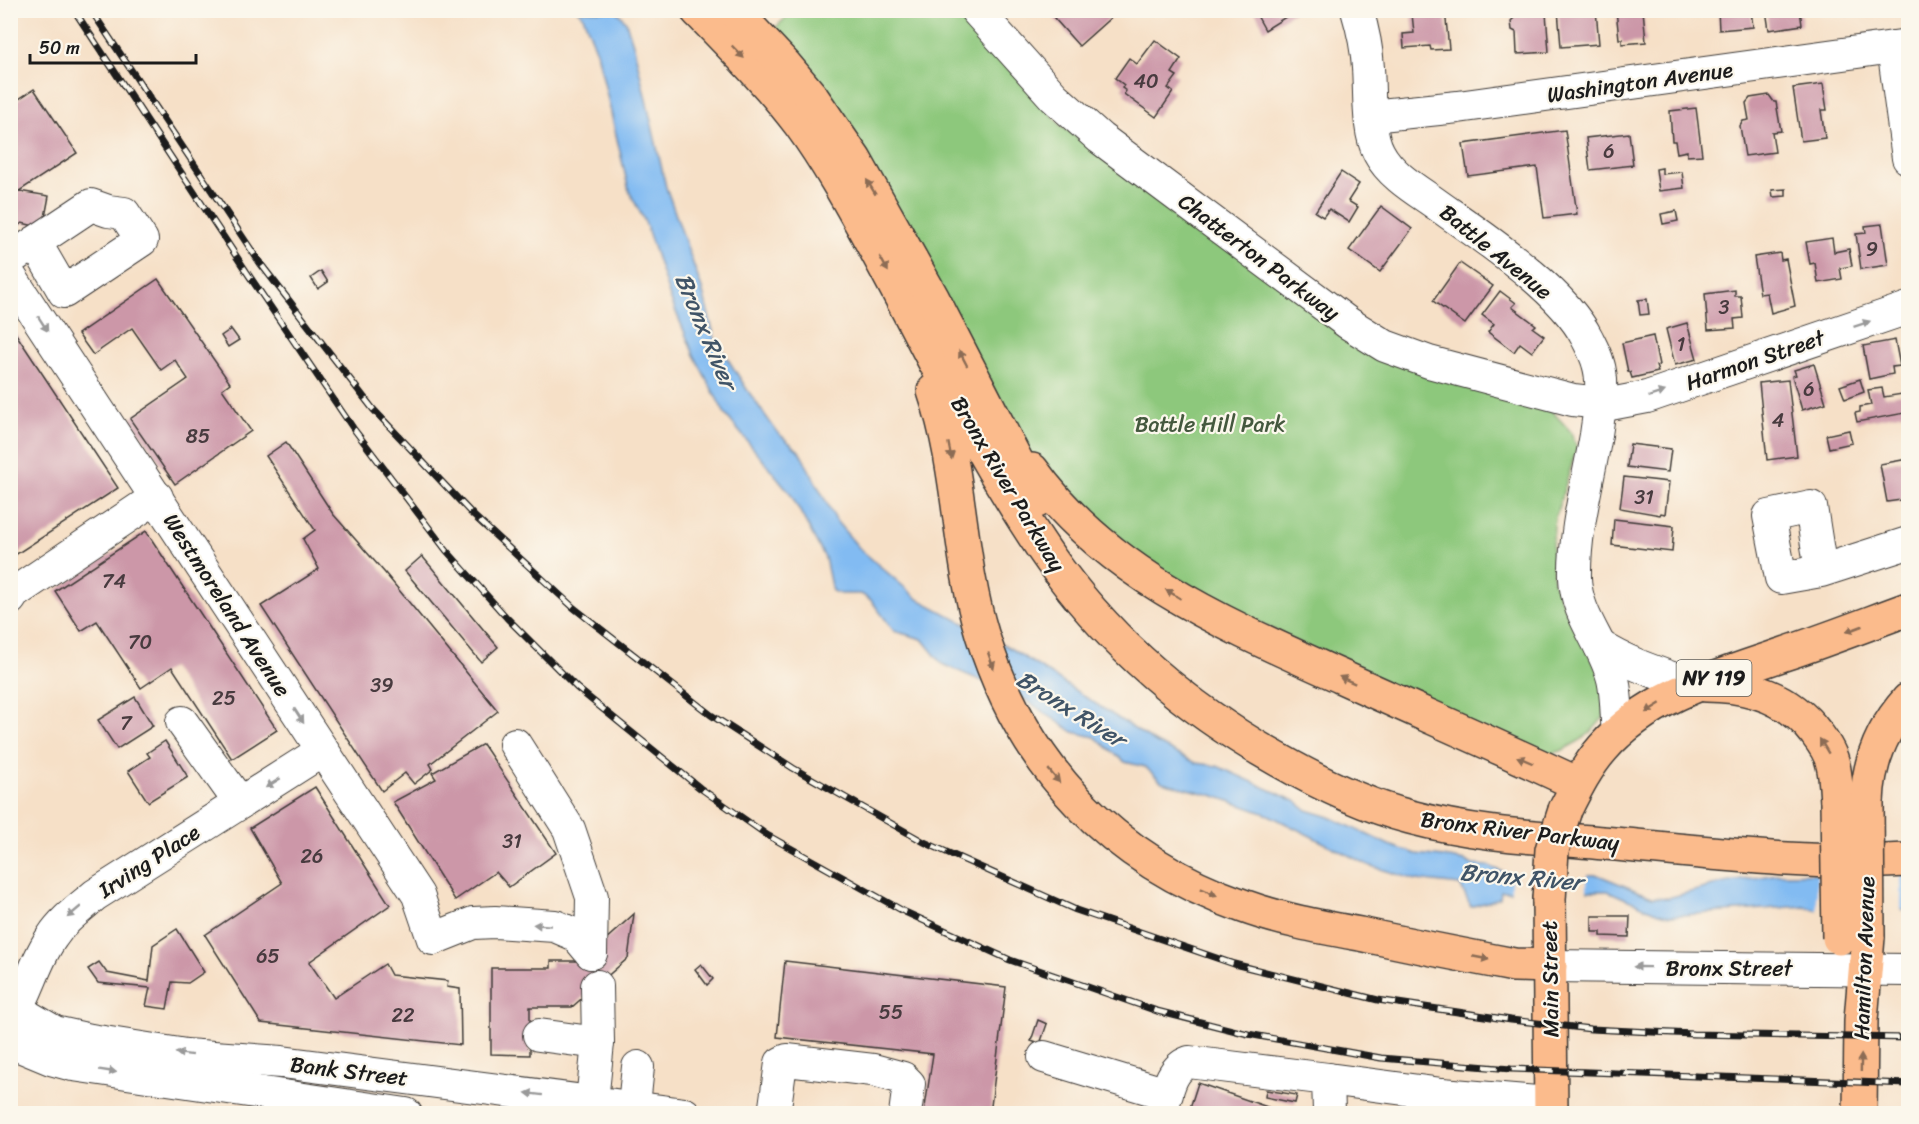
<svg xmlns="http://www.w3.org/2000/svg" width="1919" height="1124" font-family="Sriracha,sans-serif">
<rect width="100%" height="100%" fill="#fbf7ec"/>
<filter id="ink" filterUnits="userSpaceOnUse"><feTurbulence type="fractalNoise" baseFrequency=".0167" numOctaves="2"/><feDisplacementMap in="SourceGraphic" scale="12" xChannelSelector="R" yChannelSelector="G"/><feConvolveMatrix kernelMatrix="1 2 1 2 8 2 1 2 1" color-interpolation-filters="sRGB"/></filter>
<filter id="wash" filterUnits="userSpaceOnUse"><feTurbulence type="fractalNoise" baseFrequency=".008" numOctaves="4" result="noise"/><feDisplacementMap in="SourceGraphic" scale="24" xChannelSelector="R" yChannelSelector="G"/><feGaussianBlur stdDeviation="1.35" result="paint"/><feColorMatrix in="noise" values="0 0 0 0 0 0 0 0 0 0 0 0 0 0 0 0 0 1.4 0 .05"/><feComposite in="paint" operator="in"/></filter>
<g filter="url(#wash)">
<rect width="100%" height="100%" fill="#f6e0c7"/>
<!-- green -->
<path fill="#8dc87c" stroke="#54724c" stroke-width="1.5" d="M793,11H963L1010,63L1062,127L1121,165L1363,347L1550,409L1571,432L1577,448L1555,518L1552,545L1553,581L1568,616L1606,684L1604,717L1590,733L1579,741L1561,751L1553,753L1534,754L1356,674L1120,548L1020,443L773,30Z"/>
<!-- water -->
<path fill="#82bbf2" stroke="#4f6c87" stroke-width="1.5" d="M578,11H617L626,22L634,47L666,187L702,289L715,339L748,391L777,432L799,451L837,522L860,549L918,599L1010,648L1156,743L1196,763L1217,766L1295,801L1307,810L1330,817L1389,845L1416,854L1444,857L1465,861L1473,865L1489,866L1508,874L1598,875L1652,897L1668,898L1724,883L1778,874L1908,872V910L1817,911L1804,906L1670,916L1656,912L1608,891H1501L1500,898L1471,907L1460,885L1416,880L1368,865L1269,815L1215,796L1162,782L1145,767L1125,762L1095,737L1073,732L1026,700L942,664L922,639L894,631L871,600L861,594H840L832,591L825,558L790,493L725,414L694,355L671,300L645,222L629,191L597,52L583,16Z"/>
<!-- pier -->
<g fill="#f6e0c7">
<path d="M1901,869V913L1817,914V870Z"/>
<path d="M1511,871L1587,872V894H1511Z"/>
</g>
<g id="blocks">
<!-- building -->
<g fill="#cc97a8">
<path d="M1063,10H1116L1117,12L1079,46L1054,18Z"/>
<path d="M1254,10H1297L1265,30Z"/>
<path d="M1408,10H1445L1449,49L1431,50L1430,46L1404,48L1403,34L1414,33L1412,14H1409Z"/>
<path d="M1558,10H1596L1599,44L1561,47Z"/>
<path d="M1616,10H1643L1646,42L1622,44V39H1619Z"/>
<path d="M1718,10H1751L1753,27L1719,30Z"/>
<path d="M1766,10H1800L1802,25L1769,30Z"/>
<path d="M1546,13L1549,52L1517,54L1516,32L1512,30L1511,21L1516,16Z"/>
<path d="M1155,40L1181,59L1172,73L1177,76L1168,88L1173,92L1156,117L1124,94L1126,91L1122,88L1124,85L1115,78L1129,58L1137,64Z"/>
<path d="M1823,84L1827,110H1821L1825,138L1801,141L1793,88Z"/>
<path d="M34,89L77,153L19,191L49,196L43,228L22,223L10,232V105Z"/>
<path d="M1769,95L1774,102H1776L1781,131L1772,132L1775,152L1745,156L1740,126L1743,121L1749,120L1746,103L1750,98Z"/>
<path d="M1696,108L1702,155L1687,156V151L1677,153L1675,141H1672L1670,111Z"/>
<path d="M1565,130L1577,214L1544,218L1537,167L1468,176L1463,144Z"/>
<path d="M1629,133L1633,165L1590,170L1586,138Z"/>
<path d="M1662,168V174L1682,172L1684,188L1659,191L1656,169Z"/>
<path d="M1341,172L1359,184L1348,201L1358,207L1349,222L1329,209L1323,217L1315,212Z"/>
<path d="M1786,189V196L1773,197L1772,190Z"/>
<path d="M1381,206L1412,229L1380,272L1349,250Z"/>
<path d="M1676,211L1678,221L1663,224L1661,214Z"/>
<path d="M1882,224L1888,265L1861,269L1856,234L1866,233L1865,226Z"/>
<path d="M1832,238L1834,252L1849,249L1852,266L1840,268L1842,279L1818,283L1815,263L1810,264L1806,242Z"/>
<path d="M1780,253L1781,260L1786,259L1795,306L1771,313L1767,293L1760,294L1754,257Z"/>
<path d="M1460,263L1493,286L1465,324L1433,301Z"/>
<path d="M321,271L328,282L318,289L311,278Z"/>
<path d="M158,279L230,383L222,389L251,431L175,484L130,419L188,379L175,360L161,370L132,328L93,355L78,334Z"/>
<path d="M1735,290V296H1741L1743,318L1734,319L1735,328L1708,330L1705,294Z"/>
<path d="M1500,291L1516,303L1512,307L1536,325L1533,328L1544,336L1532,352L1520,343L1514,352L1488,332L1494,324L1482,315Z"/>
<path d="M1647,299L1649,314L1640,315L1638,300Z"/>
<path d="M1687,323L1697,359L1675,365L1666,329Z"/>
<path d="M10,325L118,488L12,557L10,554Z"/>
<path d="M231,329L239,340L228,347L221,336Z"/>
<path d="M1653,336L1659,365L1656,366L1658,372L1632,378L1630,372H1628L1622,343Z"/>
<path d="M1895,340L1900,366L1892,367L1893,374L1869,379L1863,346Z"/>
<path d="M1814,364L1826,403L1802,410L1792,376L1796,375L1794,370Z"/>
<path d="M1860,379L1864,392L1845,399L1840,386Z"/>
<path d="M1788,380L1797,456L1767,460L1759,383Z"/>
<path d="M1882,388L1884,397L1902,394L1905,413L1857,422L1855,413L1860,412V407L1871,405L1868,390Z"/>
<path d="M1849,430L1852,443L1829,448L1826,435Z"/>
<path d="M286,442L333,514L385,573L498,711L430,764L433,769L414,784L405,773L382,791L261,606L319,569L303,539L315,530L266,456Z"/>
<path d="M1630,444L1671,449L1668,472L1627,467Z"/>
<path d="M1908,459V499L1887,502L1880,464Z"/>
<path d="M1624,477L1669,482L1665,514L1661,513L1660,515L1620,508Z"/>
<path d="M1614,519L1674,526L1672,552L1612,545Z"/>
<path d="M146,531L277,730L232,759L172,667L141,688L97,621L81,631L55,591Z"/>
<path d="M422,556L498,647L481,662L405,571Z"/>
<path d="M135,697L153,726L117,749L98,720Z"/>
<path d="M165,741L188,777L148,802L128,771L150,757L147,753Z"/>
<path d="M483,744L556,853L509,887L496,872L455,900L393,802L436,779L432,773Z"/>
<path d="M315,787L390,905L309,962L334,998L385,964L391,975L448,981L447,987L460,989L461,1045L261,1023L205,935L282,883L250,828Z"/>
<path d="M634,914L628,958L572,1007H530V1055L491,1054V968H551V961H582Z"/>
<path d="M1592,916H1630L1629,937L1601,936V932H1592Z"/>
<path d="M177,929L204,972L188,983L172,982L167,1009L146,1006L150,988L98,983L88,969L99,962L107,973L149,981L153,945Z"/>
<path d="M785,961L1006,987L990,1114H924L933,1054L777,1037Z"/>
<path d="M701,964L713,979L707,985L695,969Z"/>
<path d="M1038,1020L1047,1024L1040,1044L1031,1041Z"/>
<path d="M1198,1083L1276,1110L1275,1114H1188Z"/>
<path d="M1266,1090L1297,1095L1295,1103L1265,1097Z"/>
</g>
</g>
</g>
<g filter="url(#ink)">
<use href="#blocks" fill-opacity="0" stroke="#3d3936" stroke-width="1.5"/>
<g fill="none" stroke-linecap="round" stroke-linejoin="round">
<!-- minor casing -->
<g stroke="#3d3936" stroke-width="34">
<g id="minor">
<path d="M976,10L1054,97L1100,138L1348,323L1385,346L1429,362L1573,400L1610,404L1647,397L1908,308"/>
<path d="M1357,10C1363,30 1367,48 1368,68C1370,93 1367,131 1379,153C1390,174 1413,188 1432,201C1478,234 1562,288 1587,338C1591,346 1596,355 1598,363C1605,385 1599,412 1596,435C1588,482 1574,531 1575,578C1576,616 1604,643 1613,679C1617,696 1616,716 1618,733"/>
<path d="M1893,47L1908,158"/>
<path d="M1371,116L1458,107L1908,45"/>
<path d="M10,259L91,205L108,211L124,213L142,240L64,292L35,242"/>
<path d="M10,276L418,895L433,939L473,923L495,922L555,926L576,935L591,953"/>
<path d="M1821,571L1811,507L1769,516L1781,578L1821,571L1908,543"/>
<path d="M10,599L14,593L157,497"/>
<path d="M1600,646C1628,664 1661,674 1692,685"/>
<path d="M182,722L240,803"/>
<path d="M515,744L569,829L592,897L591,953"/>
<path d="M1550,966L1908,970"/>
<path d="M10,1006L55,1032L91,1040L186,1055L282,1062L685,1114"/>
<path d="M10,1021C28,995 34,962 52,937C63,920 80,908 95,895L322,751"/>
<path d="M539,1035L598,1043"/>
<path d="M10,1042L51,1059L73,1065L406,1114"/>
<path d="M1044,1057L1167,1094"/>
<path d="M1328,1079L1442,1094L1550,1103"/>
<path d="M592,1101L598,1043L597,986"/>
<path d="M633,1114L638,1067"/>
<path d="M774,1114L781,1063L787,1060L873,1070L903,1078L909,1084L905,1114"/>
<path d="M1161,1114C1167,1095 1169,1069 1189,1062L1328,1079L1329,1112"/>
</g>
</g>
<!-- major casing -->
<g stroke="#3d3936" stroke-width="36">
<g id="major">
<path d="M1706,685C1749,685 1790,698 1816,733C1823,742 1831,754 1833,765C1836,777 1836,790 1837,802"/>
<path d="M1867,802C1868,764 1882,729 1908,700"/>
<path d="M1565,810C1576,788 1587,766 1603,748C1649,695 1720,676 1784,654C1826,640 1867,624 1908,609"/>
<path d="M1549,900L1551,1114"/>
<path d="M1860,1114L1861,1020L1868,937"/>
</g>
</g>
<!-- highway casing -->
<g stroke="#3d3936" stroke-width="36">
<g id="highway">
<path d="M697,10C733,47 769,83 800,124C827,161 849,201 871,241C913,317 950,395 993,469C1014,504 1035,539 1059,571C1117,649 1193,712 1277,759C1319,783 1364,805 1410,817C1480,836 1555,838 1626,845C1720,854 1815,865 1908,860"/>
<path d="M733,10L785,65L811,96L855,160L932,297L1037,501"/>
<path d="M934,391C961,470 958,555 982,634C1023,767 1112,860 1243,906C1281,920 1321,927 1360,934C1411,945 1462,955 1514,965L1550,966"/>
<path d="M1032,470C1107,575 1229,626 1342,677C1421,713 1500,747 1578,784"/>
</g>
</g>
<!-- minor -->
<use href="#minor" stroke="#fff" stroke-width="32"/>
<!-- major -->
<use href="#major" stroke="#fbbb8c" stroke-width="33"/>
<!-- highway -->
<use href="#highway" stroke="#fbbb8c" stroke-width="33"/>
<!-- rail casing -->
<g stroke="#1c1c1c" stroke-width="7">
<g id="rail">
<path d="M74,10L250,277L353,428L446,550L507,618L577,688L700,788L767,835L905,912L1010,960L1157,1011L1248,1034L1381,1058L1511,1069L1908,1084"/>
<path d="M91,10L260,263L373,409L474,516L574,608L711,715L793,768L924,842L1076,910L1234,964L1378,1000L1511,1020L1591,1029L1693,1034L1908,1038"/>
</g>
</g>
<!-- rail -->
<use href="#rail" stroke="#fbf7ec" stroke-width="4.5" stroke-dasharray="14" stroke-linecap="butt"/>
<!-- major-bridge casing -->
<g stroke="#3d3936" stroke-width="36" stroke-linecap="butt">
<g id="major-bridge">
<path d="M1837,802L1839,938"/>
<path d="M1867,802L1868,937"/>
<path d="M1549,900L1552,850L1565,810"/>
</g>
</g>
<!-- major-bridge -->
<use href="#major-bridge" stroke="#fbbb8c" stroke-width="33"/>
</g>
<!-- one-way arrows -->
<defs><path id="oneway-solid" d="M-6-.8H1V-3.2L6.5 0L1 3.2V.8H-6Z" transform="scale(1.5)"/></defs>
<g fill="#8c6c54">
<use href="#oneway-solid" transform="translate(738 52) rotate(46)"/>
<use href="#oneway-solid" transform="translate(871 187) rotate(-121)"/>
<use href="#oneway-solid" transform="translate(884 264) rotate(61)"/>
<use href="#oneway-solid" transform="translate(963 358) rotate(-118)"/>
<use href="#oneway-solid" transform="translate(950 451) rotate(79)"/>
<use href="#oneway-solid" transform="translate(1173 594) rotate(-149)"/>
<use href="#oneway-solid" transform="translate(1854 629) rotate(160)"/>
<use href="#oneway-solid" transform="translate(991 661) rotate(71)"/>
<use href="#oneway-solid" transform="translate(1347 680) rotate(-156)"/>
<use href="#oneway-solid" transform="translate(1653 708) rotate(148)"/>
<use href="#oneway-solid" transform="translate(1824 746) rotate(-121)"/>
<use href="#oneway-solid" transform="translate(1525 760) rotate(-157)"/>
<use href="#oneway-solid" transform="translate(1054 776) rotate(50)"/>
<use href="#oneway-solid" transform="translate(1209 892) rotate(24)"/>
<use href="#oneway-solid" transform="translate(1481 958) rotate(11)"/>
<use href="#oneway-solid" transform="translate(1861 1063) rotate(-89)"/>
</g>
<g fill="#999">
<use href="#oneway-solid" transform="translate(43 324) rotate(57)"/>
<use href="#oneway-solid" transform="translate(1862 324) rotate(-19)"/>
<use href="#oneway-solid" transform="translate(1657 394) rotate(-19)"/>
<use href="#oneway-solid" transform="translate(299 716) rotate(57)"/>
<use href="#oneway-solid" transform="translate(273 783) rotate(148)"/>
<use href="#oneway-solid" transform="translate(74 912) rotate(140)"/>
<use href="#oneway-solid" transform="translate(542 925) rotate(-176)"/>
<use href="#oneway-solid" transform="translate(1642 967) rotate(-179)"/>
<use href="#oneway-solid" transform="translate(184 1054) rotate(-173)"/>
<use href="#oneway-solid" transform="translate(108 1071) rotate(9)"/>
<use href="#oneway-solid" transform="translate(534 1094) rotate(-173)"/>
</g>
</g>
<g text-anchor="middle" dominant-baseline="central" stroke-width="4.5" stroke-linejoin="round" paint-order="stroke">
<!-- number labels -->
<g font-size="20" fill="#483b3f">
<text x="1146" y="81">40</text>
<text x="1609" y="151">6</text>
<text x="1872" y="249">9</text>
<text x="1724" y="307">3</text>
<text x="1681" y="344">1</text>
<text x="1809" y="389">6</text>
<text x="1778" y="420">4</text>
<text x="198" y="436">85</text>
<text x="1644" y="497">31</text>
<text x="114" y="581">74</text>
<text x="140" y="642">70</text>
<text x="382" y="685">39</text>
<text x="224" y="698">25</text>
<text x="126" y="723">7</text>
<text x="512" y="841">31</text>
<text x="312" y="856">26</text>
<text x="268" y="956">65</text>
<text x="891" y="1012">55</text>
<text x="403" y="1015">22</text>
</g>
<!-- shield labels -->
<rect fill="#fbf7ec" stroke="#5f5e5a" stroke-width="1.5" x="1676.5" y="660" width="75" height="36" rx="4.5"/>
<g font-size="21" font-weight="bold" fill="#1c1c1c">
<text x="1714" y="678">NY 119</text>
</g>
<!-- street labels -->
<g font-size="22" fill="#1c1c1c" stroke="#fbf7ec">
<text transform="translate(1640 82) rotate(-8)">Washington Avenue</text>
<text transform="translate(1496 252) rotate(39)">Battle Avenue</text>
<text transform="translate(1259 257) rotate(37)">Chatterton Parkway</text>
<text transform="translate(1755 360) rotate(-19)">Harmon Street</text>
<text transform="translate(1008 484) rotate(59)">Bronx River Parkway</text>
<text transform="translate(227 605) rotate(57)">Westmoreland Avenue</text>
<text transform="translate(1520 831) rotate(7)">Bronx River Parkway</text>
<text transform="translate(149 861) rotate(-33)">Irving Place</text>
<text transform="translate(1864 958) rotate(-88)">Hamilton Avenue</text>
<text x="1729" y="968">Bronx Street</text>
<text transform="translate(1550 979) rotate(-91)">Main Street</text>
<text transform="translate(349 1071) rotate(7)">Bank Street</text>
</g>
<!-- park labels -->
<g font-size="22" fill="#44583e" stroke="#fbf7ec">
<text x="1210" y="424">Battle Hill Park</text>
</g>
<!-- water labels -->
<g font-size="24" font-style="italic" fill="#405467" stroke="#fbf7ec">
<text transform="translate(706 331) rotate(67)">Bronx River</text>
<text transform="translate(1071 709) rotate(32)">Bronx River</text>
<text transform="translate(1521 877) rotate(5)">Bronx River</text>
</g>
</g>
<!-- margin -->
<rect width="1919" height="1124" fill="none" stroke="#fbf7ec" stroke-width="36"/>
<!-- scale -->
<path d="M30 54v9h166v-9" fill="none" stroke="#1c1c1c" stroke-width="3"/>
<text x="39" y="54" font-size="18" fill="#1c1c1c" stroke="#fbf7ec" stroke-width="4.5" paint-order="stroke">50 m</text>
</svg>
